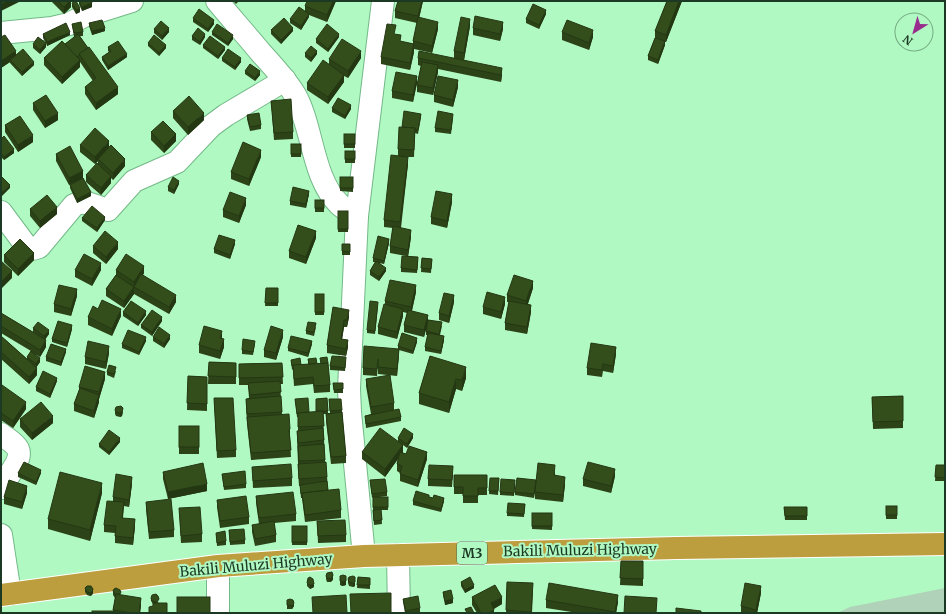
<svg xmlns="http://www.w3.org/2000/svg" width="946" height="614" font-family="Merriweather,serif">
<rect width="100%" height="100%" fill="#b1f9c3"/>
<!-- green -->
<path fill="#b0d2b8" d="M945,588V613H837L850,607Z"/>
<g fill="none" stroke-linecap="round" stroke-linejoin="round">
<!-- minor casing -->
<g stroke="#73b987" stroke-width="24">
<g id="minor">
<path d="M217,1C232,19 247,36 262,54C274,67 286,80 295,95C313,127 312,178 339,204C344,209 351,212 357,216"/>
<path d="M1,33L52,28L69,24L84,16L132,1"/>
<path d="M1,212L27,247C32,250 34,249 39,247L74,205C86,199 96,207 108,210L134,181L177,162L211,126L226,115L285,80"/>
<path d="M1,434C6,438 15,443 18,449C23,460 6,478 1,488"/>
<path d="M1,535L10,594"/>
<path d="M398,555L399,613"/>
<path d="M364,556L350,412L349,389L357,216L383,1"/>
<path d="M218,566V613"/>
</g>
</g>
<!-- highway casing -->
<g stroke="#fff" stroke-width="24">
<path id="highway" d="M1,595L218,566L364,556L677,548L945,544"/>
</g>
<!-- minor -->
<use href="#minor" stroke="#fff" stroke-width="22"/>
<!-- highway -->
<use href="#highway" stroke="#bc9e3e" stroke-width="22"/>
</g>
<!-- wall -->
<g fill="#2c4317">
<path d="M51,1H71V7L64,14Z"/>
<path d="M79,1H91L92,7L82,11L79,4Z"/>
<path d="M233,1H239L236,4Z"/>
<path d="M336,1L327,22L309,15V17L301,30L290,23V19L305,11V6Z"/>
<path d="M398,1H423L419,18L438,29L432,53L414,49V52L410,70L381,64V57L396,33L395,35L401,42L413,44V41L417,23L395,18V11Z"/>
<path d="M667,1H682L666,42H665V45L658,64L648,60V56L655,38V31Z"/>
<path d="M72,3L80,12L76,14L72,7Z"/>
<path d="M546,14L539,29L526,23V19Z"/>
<path d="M193,18L214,24L208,32L193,22Z"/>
<path d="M89,23L105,31L92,35L89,26Z"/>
<path d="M72,24L83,32V36H80L118,94L96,110L85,94V87L93,81L80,62V67L62,84L44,65V58L65,45V44L75,37H74Z"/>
<path d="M470,26L464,60L502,75L501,82L438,69V72L433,95L417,92V85L421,66L418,65V58H454V51Z"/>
<path d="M473,28L503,29L500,41L473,35Z"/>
<path d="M154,29L169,32L162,40L154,33Z"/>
<path d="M271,30L293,31L281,44L271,34Z"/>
<path d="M212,32L233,39L228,46L212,35Z"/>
<path d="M562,32L593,37L589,50L562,40Z"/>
<path d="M43,34L70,35L47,46L46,43V47L40,54L33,48V44L46,43L43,38Z"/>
<path d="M192,36L205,37L200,45L192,40Z"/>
<path d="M1,37L16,55L34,65L22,76L10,63V62L1,68Z"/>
<path d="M339,37L328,52L316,43V39Z"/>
<path d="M148,43L166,48L159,56L148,46Z"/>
<path d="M203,45L225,50L218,59L203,48Z"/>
<path d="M108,47L127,57L108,70L102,60V57L109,52L108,51Z"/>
<path d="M305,53L317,54L311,62L305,57Z"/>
<path d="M222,58L241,62L235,70L222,61Z"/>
<path d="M361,58L348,78L344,76V82L328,104L307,90V83L329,64V59Z"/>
<path d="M245,71L260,75L255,81L245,74Z"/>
<path d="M417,83L413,102L392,98V91Z"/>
<path d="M458,87L453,107L434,102V95Z"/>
<path d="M271,101L293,132V139L274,140Z"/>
<path d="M33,103L58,120L45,128L33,110Z"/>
<path d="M332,108L351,109L345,119L332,112Z"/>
<path d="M173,111L204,120L188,135L173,118Z"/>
<path d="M247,115L261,125V129L250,131L247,119Z"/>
<path d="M421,117L418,134L415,133L414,157H404L408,164L401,228L411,237L408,256L418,261L417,273L401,272V268L406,256L390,253V246L393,228L384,227V220L398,156V149L402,127Z"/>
<path d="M453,117L451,134L435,132V128Z"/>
<path d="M5,125L33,142L18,152L5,132Z"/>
<path d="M151,132L176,141L164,153L151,140Z"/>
<rect x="344" y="134" width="11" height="14"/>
<path d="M1,139L14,153L4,160L1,157Z"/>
<rect x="291" y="144" width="10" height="13"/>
<path d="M80,145L109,147L125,166L113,180L111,178V183L101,195L86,182V175L98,164V161L95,164L80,152Z"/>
<rect x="345" y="151" width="10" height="12"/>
<path d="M56,154L83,171V178L91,196L77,203L70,188V185L75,182L69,185L56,161Z"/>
<path d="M261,157L249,186L231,179V172Z"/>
<path d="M340,177H353V192L340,191Z"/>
<path d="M179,184L174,194L168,191V187Z"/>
<path d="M309,194L306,208L290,205V201Z"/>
<rect x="315" y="200" width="9" height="12"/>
<path d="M452,202L447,228L431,224V217Z"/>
<path d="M246,205L239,223L223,217V210Z"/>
<path d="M30,209L57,214L40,228L30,216Z"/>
<rect x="338" y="211" width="10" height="21"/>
<path d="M82,218L105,220L97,232L82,221Z"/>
<path d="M316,238L306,264L289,258V251Z"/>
<path d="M389,243L384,264L379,263L386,271L379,281L370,275V271L375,262H373V258Z"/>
<path d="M235,244L230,259L214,253V249Z"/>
<rect x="342" y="244" width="8" height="11"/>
<path d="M93,246L118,249L106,264L93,253Z"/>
<path d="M4,255L34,260L18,276L4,262Z"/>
<path d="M422,258L432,259L431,273L421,272Z"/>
<path d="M75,270H101L92,286L75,277Z"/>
<path d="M116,270L144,273L143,275L176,302L169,314L134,294V289V294L124,308L106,296V289L116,275Z"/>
<path d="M266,288H278V306H265Z"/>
<path d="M533,288L528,304L531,312L527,334L505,330V323L509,302H507V295Z"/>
<path d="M416,292L412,311L428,320L442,326L440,335L444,340L441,354L425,351V347L428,335H426V328L424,337L404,332V325L407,313L403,312V316L397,339L378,334V327L385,304V301Z"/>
<rect x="315" y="294" width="9" height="21"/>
<path d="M77,296L71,316L54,312V304Z"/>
<path d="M454,302L449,323L439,320V313Z"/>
<path d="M505,304L501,319L483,314V307Z"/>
<path d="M378,305L375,334L367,333V330Z"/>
<path d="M333,307L349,317L347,327H344L342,339L348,347L346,356L327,353V345Z"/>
<path d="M98,309L121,316L112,336L88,325V317Z"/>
<path d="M123,312L146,315L138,326L123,316Z"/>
<path d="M1,313L41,337L33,332V328L49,334L45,340L46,347L40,357L35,354L40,362L36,367L37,375L29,384L1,359V336L27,359V357L31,351L1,333Z"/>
<path d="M162,321L152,336L141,328V325Z"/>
<path d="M316,327L314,336L306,334V331Z"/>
<path d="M72,329L67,347L52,342V339Z"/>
<path d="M153,337L170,339L164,348L153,341Z"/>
<path d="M283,337L276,360L264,357V350Z"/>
<path d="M222,338L224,347L220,359L199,353V345Z"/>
<path d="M146,341L139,355L122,348V344Z"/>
<path d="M417,342L413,354L399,350L397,376L378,374V366L377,376L363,375V368L398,349V346Z"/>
<path d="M255,344L253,355L242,354V350Z"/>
<path d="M312,344L308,357L288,351V348Z"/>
<path d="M66,352L61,366L46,361V357Z"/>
<path d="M109,353L106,369L85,364V357Z"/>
<path d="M616,354L613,373L603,371L602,377L587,375V368Z"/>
<path d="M430,356L466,378L462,391L456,389L449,413L419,404V393Z"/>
<path d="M308,359L317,364L330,385V392L314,393L313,384L294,386L293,369L292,370L291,360L301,365L308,364Z"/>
<path d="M346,361L345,371L330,370V366Z"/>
<path d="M209,362L236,363V384H208Z"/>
<path d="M282,363L283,384H280L282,414L290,429V437L291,457L251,460L247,424L246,406V399L249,398L248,385H239V364Z"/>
<path d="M116,371L114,378L107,375V372Z"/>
<path d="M188,376L207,377V411L187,410Z"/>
<path d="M105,379L99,399V402L94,418L74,411V404L79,390V387Z"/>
<path d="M366,379L394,403V410L401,417V421L366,428L365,416L371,414L366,386Z"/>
<path d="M57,381L50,398L36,391V387Z"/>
<path d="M333,383H343V393H334Z"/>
<path d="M1,387L26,409L13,428L1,420Z"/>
<path d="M903,396V428L873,429L872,397Z"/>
<path d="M214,398L236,450V457L217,458Z"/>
<path d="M327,398L328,413H330L329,399L342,410L346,456V463L331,464L326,421V414H323L325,462H326L328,490L341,510V518L305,522L302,498H301L300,486H299L298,471V464L297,438V431H298V417H297L295,399L309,412H316V399Z"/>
<path d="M115,410L123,412L122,416L120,417L116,416L115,414Z"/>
<path d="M20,419L53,423L32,440L20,427Z"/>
<rect x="179" y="426" width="20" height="28"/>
<path d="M398,438H413L407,448L403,445V453L427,459L418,487L400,481V473L397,471V464L398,459L385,477L362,459V452L398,441Z"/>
<path d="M120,442L109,455L99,447V444Z"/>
<path d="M936,465H945V481H935Z"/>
<path d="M252,467L292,478V486L253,488Z"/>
<path d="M163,472L207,491L168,499L163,479Z"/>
<path d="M555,472V475L565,484L563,502L535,499V493L534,498L515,495V492L536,480Z"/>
<path d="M18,473H41L36,485L18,477Z"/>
<path d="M222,474L246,484V488L224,490Z"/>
<path d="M453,474L452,487L428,486V479Z"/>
<path d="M454,475H487V495H478V503H463V494H454Z"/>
<path d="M615,476L611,493L583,486V479Z"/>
<path d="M490,478H499L498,495L489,494Z"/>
<path d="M370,480L387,492V496L379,497H388V510H381L382,524L374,525L373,514V497L372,498Z"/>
<path d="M132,484L129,507L124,506L123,518L135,526L133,545L115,543V533L104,532V525L113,501V497Z"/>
<path d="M515,484L514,496L500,495V492Z"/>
<path d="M27,493L22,509L4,504V497Z"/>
<path d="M102,493L90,541L48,529V519Z"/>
<path d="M256,496L296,514V521L274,523L276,535V542L255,546L252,532V525L259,524L256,503Z"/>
<path d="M429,497L444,501L441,512L413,505V501Z"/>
<path d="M217,500L249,517V524L220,528L217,507Z"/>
<path d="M146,502L174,530V537L149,539L146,509Z"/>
<path d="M525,504L524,517L507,516V513Z"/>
<rect x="886" y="506" width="11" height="13"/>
<path d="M784,507H807V520H785Z"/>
<path d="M179,508L202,534V542L181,543Z"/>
<path d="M532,513H552V530L532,529Z"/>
<path d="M317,521L346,535V542L318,543Z"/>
<rect x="292" y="526" width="15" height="19"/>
<path d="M229,530L245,540V544L230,545Z"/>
<path d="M216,533L226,541V545L217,546Z"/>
<path d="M621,561H643V586L620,585Z"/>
<path d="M326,576L333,579L332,581L330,582H327L326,579Z"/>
<path d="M340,576H346V585L342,586L340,585Z"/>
<path d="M349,577L355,586L353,587L349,586L348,583V579Z"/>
<path d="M358,577L370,578V589L357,588Z"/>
<path d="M461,582L474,588L465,593L461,586Z"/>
<path d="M507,582L533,591L532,613H506Z"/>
<path d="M307,583L314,587L310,589L307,586Z"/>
<path d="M85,588L93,593L92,595L90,596L87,595L85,592Z"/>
<path d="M113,591L141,605L140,613H92L113,611L115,598L113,595Z"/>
<path d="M443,592L453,603L445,605L443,595Z"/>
<path d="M761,593L757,613H741V606Z"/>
<path d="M472,597L502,604L494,609V613H477L472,605Z"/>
<path d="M151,598L159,603L153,606V604L151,601Z"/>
<path d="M403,599L420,608V612L414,613H405L403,602Z"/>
<path d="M287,600L294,606L292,609H287Z"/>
<path d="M546,600L618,602L616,613H578L546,608Z"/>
</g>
<!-- shaded-wall -->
<g fill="#243713">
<path d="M7,1H21L1,11V4Z"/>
<path d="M70,1H71V7L64,14V7Z"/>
<path d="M333,1H336L327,22V15Z"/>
<path d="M422,1H423L418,23V16Z"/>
<path d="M679,1H682L666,42V35Z"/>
<path d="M92,3V7L82,11V7Z"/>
<path d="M80,8V12L76,14V10Z"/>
<path d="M546,10V14L539,29V25Z"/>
<path d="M309,14V17L301,30V26Z"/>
<path d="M470,19V26L464,60V53Z"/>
<path d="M214,20V24L208,32V29Z"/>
<path d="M438,22V29L432,53V46Z"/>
<path d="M503,22V29L500,41V34Z"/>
<path d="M105,28V31L92,35V31Z"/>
<path d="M169,28V32L162,40V36Z"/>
<path d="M293,28V31L281,44V40Z"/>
<path d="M593,30V37L589,50V43Z"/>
<path d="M70,32V35L47,46V42Z"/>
<path d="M205,34V37L200,45V42Z"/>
<path d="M339,34V37L328,52V49Z"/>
<path d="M233,35V39L228,46V43Z"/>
<path d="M665,41V45L658,64V60Z"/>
<path d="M46,43V47L40,54V50Z"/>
<path d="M414,44V52L410,70V63Z"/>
<path d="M166,45V48L159,56V53Z"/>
<path d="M225,47V50L218,59V56Z"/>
<path d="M16,51V58L10,60V62L1,68V61Z"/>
<path d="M317,51V54L311,62V58Z"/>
<path d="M361,51V58L348,78V71Z"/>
<path d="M127,54V57L108,70V66Z"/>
<path d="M241,58V62L235,70V67Z"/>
<path d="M80,60V67L62,84V77Z"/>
<path d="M34,62V65L22,76V72Z"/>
<path d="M438,65V72L433,95V88Z"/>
<path d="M502,68V75L501,82V75Z"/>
<path d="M260,71V75L255,81V78Z"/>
<path d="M344,75V82L328,104V97Z"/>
<path d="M417,76V83L413,102V95Z"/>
<path d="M458,80V87L453,107V100Z"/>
<path d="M118,87V94L96,110V103Z"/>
<path d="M351,105V109L345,119V116Z"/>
<path d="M58,113V120L45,128V121Z"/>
<path d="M204,113V120L188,135V127Z"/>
<path d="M176,134V141L164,153V146Z"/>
<path d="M33,135V142L18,152V145Z"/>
<path d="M109,141V148L98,159V161L95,164V157Z"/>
<path d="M14,149V153L4,160V157Z"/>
<path d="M261,150V157L249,186V179Z"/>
<path d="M408,157V164L400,229V222Z"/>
<path d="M125,159V166L113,180V173Z"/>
<path d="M83,171V178L69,185V178Z"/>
<path d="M111,176V183L101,195V188Z"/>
<path d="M179,181V184L174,194V190Z"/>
<path d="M10,185V188L1,197V193Z"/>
<path d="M309,191V194L306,208V204Z"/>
<path d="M91,192V196L77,203V199Z"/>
<path d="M452,194V202L447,228V221Z"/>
<path d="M246,198V205L239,223V216Z"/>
<path d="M57,207V214L40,228V221Z"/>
<path d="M105,217V220L97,232V228Z"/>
<path d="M411,230V237L408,257V250Z"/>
<path d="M316,231V238L306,264V257Z"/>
<path d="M389,239V243L384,264V261Z"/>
<path d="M235,240V244L230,259V255Z"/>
<path d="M118,242V249L106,264V257Z"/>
<path d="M34,253V260L18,276V269Z"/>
<path d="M101,263V270L92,286V279Z"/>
<path d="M144,266V273L135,287H134V282Z"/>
<path d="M386,268V271L379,281V277Z"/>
<path d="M12,271V278L1,289V282Z"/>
<path d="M533,281V288L526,309V301Z"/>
<path d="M416,285V292L411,314V307Z"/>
<path d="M134,287V294L124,308V301Z"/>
<path d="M77,289V296L71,316V309Z"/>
<path d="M176,295V302L169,314V307Z"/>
<path d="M454,295V302L449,323V316Z"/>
<path d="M505,297V304L501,319V312Z"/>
<path d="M531,305V312L527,334V327Z"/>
<path d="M121,309V316L112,336V329Z"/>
<path d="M403,309V316L397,339V332Z"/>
<path d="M349,310V317L347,327V320Z"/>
<path d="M146,311V315L138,326V323Z"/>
<path d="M428,315V323L424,337V330Z"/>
<path d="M162,317V321L152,336V332Z"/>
<path d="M344,320V327L341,346V339Z"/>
<path d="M72,325V329L67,347V343Z"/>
<path d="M49,330V334L44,340V336Z"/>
<path d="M283,330V337L276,360V353Z"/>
<path d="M222,331V338L220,346V338Z"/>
<path d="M170,335V339L164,348V344Z"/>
<path d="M444,336V340L441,354V351Z"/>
<path d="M146,337V341L139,355V352Z"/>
<path d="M417,338V342L413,354V351Z"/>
<path d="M224,339V347L220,359V351Z"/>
<path d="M46,340V347L40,357V350Z"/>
<path d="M348,340V347L346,356V349Z"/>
<path d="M312,341V344L308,357V353Z"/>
<path d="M109,346V353L106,369V362Z"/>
<path d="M616,347V354L613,373V366Z"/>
<path d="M66,349V352L61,366V362Z"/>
<path d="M399,349V356L397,376V369Z"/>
<path d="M40,358V362L36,368V364Z"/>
<path d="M466,367V378L462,391V380Z"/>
<path d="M37,368V375L29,384V377Z"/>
<path d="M105,372V379L99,399V402L94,418V411L99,396V392Z"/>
<path d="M57,378V381L50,398V394Z"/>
<path d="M456,379V389L449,413V402Z"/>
<path d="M26,402V409L13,428V421Z"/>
<path d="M123,408L122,416L120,417V413Z"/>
<path d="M53,416V423L32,440V433Z"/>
<path d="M413,434V438L407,448V444Z"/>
<path d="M120,438V442L109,455V452Z"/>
<path d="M403,445V452L385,477V469Z"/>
<path d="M427,452V459L418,487V480Z"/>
<path d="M615,469V476L611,493V486Z"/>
<path d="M41,470V473L36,485V482Z"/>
<path d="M132,477V484L129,507V500Z"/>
<path d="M565,477V484L563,502V495Z"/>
<path d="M102,483V493L90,541V530Z"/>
<path d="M207,484V491L168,499V492Z"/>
<path d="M27,486V493L22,509V502Z"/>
<path d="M444,498V501L441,512V509Z"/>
<path d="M135,519V526L133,545V538Z"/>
<path d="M333,575V579L332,581L330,582V579Z"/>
<path d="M346,581V585L342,586V582Z"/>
<path d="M355,582V586L353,587V583Z"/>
<path d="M314,584V587L310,589V585Z"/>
<path d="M474,585V588L465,593V590Z"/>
<path d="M761,586V593L757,613H756V610Z"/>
<path d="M93,589V593L92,595L90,596V593Z"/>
<path d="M618,595V602L616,613H615Z"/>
<path d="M502,597V604L491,610V603Z"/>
<path d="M141,598V605L140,613H139Z"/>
<path d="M453,599V603L445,605V601Z"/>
<path d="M294,603V606L292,609V606Z"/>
<path d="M494,610V613H488Z"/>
</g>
<!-- building -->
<g fill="#334e1b" stroke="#243713">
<path d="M1,1H7L1,4Z"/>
<path d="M58,1H70L64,7Z"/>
<path d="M76,1L80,8L76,10L72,3Z"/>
<path d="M79,1H91L92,3L82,7Z"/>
<path d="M307,1H333L327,15L305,6Z"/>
<path d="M398,1H422L418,16L395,11Z"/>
<path d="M667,1H679L666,35L655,31Z"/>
<path d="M533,4L546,10L539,25L526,19Z"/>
<path d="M299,7L309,14L301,26L290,19Z"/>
<path d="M199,9L214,20L208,29L193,18Z"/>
<path d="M475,16L503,22L500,34L473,28Z"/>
<path d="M418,17L438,22L432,46L413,41Z"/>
<path d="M461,17L470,19L464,53L454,51Z"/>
<path d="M284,18L293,28L281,40L271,30Z"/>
<path d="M102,20L105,28L92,31L89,23Z"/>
<path d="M567,20L593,30L589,43L562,32Z"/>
<path d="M161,21L169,28L162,36L154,29Z"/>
<path d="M81,22L83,32L74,33L72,24Z"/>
<path d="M66,23L70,32L47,42L43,34Z"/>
<path d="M217,24L233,35L228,43L212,32Z"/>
<path d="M327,24L339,34L328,49L316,39Z"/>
<path d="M387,24L396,25L394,34L401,35L400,41L414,44L410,63L381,57Z"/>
<path d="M198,28L205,34L200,42L192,36Z"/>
<path d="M78,34L88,48L77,57L69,49L65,44Z"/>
<path d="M5,35L16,51L1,61V37Z"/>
<path d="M154,35L166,45L159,53L148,43Z"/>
<path d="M210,36L225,47L218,56L203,45Z"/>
<path d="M38,37L46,43L40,50L33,44Z"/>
<path d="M655,38L665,41L658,60L648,56Z"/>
<path d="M342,39L361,51L348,71L329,59Z"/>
<path d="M62,41L80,60L62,77L44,58Z"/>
<path d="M118,41L127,54L108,66L102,57L111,51L108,47Z"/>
<path d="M311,46L317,51L311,58L305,53Z"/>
<path d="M89,47L118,87L96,103L85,87L96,78L79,54Z"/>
<path d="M23,49L34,62L22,72L10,60Z"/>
<path d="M228,49L241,58L235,67L222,58Z"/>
<path d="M419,51L502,68L501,75L418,58Z"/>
<path d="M323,60L344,75L328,97L307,83Z"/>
<path d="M422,62L438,65L433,88L417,85Z"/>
<path d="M250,64L260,71L255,78L245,71Z"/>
<path d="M396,72L417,76L413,95L392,91Z"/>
<path d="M438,76L458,80L453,100L434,95Z"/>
<path d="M46,95L58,113L45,121L33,103Z"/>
<path d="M189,96L204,113L188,127L173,111Z"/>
<path d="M338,98L351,105L345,116L332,108Z"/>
<path d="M291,99L293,132L274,133L271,101Z"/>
<path d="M404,111L421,114L418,130L415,129V128L402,127Z"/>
<path d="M438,111L453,114L451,130L435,128Z"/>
<path d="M259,113L261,125L250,127L247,115Z"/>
<path d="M20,116L33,135L18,145L5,125Z"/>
<path d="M163,121L176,134L164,146L151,132Z"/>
<path d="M399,127L415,128L414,150L398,149Z"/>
<path d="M95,128L109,141L95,157L80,145Z"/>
<rect x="344" y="134" width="11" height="10"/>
<path d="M4,136L14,149L4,157L1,153V139Z"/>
<path d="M243,142L261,150L249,179L231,172Z"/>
<rect x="291" y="144" width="10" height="10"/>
<path d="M111,145L125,159L113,173L98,159Z"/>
<path d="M70,146L83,171L69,178L56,154Z"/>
<rect x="345" y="151" width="10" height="8"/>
<path d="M391,155L408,157L400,222L384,220Z"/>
<path d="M97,163L111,176L101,188L86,175Z"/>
<path d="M2,177L10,185L1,193V179Z"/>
<path d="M173,177L179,181L174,190L168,187Z"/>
<rect x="340" y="177" width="13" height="11"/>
<path d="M83,178L91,192L77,199L70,185Z"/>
<path d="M293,187L309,191L306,204L290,201Z"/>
<path d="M436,191L452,194L447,221L431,217Z"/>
<path d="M230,192L246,198L239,216L223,210Z"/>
<path d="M47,195L57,207L40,221L30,209Z"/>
<rect x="315" y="200" width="9" height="8"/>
<path d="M92,206L105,217L97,228L82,218Z"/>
<rect x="338" y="211" width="10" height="18"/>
<path d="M298,225L316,231L306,257L289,251Z"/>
<path d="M393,226L411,230L408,250L390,246Z"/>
<path d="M105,231L118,242L106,257L93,246Z"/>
<path d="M219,235L235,240L230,255L214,249Z"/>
<path d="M378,236L389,239L384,261L373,258Z"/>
<path d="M20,239L34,253L18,269L4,255Z"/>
<path d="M342,244H350V252L342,251Z"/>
<path d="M84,254L101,263L92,279L75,270Z"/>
<path d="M126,254L144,266L134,282L116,270Z"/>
<path d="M402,256L418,257L417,270L401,268Z"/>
<path d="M422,258L432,259L431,269L421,268Z"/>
<path d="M1,261L12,271L1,282Z"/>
<path d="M376,261L386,268L379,277L370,271Z"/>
<path d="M141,274L176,295L169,307L134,287Z"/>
<path d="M116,275L134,287L124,301L106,289Z"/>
<path d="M514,275L533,281L526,301L507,295Z"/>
<path d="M390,280L416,285L411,307L385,301Z"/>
<path d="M59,285L77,289L71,309L54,304Z"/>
<path d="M266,288H278V303H265Z"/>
<path d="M487,292L505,297L501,312L483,307Z"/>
<path d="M444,293L454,295L449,316L439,313Z"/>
<rect x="315" y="294" width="9" height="18"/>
<path d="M102,300L121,309L112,329L88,317L93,306L98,309Z"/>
<path d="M131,301L146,311L138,323L123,312Z"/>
<path d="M370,301L378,302L375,331L367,330Z"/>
<path d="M509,301L531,305L527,327L505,323Z"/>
<path d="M384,304L403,309L397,332L378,327Z"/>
<path d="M333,307L349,310L347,320H344L341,339L348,340L346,349L327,345Z"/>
<path d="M152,310L162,317L152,332L141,325Z"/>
<path d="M408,310L428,315L424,330L404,325Z"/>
<path d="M1,313L46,340L40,350L1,326Z"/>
<path d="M428,320L442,322L439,334L426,331Z"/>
<path d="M58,321L72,325L67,343L52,339Z"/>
<path d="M38,322L49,330L44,336L33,328Z"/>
<path d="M308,322L316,323L314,332L306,331Z"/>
<path d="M204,326L222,331L220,338L224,339L220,351L199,345Z"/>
<path d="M271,326L283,330L276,353L264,350Z"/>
<path d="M159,327L170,335L164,344L153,337Z"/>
<path d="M128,330L146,337L139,352L122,344Z"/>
<path d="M402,333L417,338L413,351L398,346Z"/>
<path d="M428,333L444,336L441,351L425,347Z"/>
<path d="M1,336L37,368L29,377L1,352Z"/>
<path d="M291,336L312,341L308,353L288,348Z"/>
<path d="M243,339L255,341L253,352L242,350Z"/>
<path d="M88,341L109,346L106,362L85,357Z"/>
<path d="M591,343L616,347L613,366L603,364L602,370L587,368Z"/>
<path d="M51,344L66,349L61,362L46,357Z"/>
<path d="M364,346L399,349L397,369L378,367V359L377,369L363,368Z"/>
<path d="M31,351L40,358L36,364L27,357Z"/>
<path d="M332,356L346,357L345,368L330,366Z"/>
<path d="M430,356L466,367L462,380L456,379L449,402L419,393Z"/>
<path d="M327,357L328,363L321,364L320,358Z"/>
<path d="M300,358L301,365L292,366L291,360Z"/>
<path d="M316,358L317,364H309L308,359Z"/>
<path d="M209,362L236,363V377L208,376Z"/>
<path d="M282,363L283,377L239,378V364Z"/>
<path d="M328,363L330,385L314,386L313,377L294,379L293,365Z"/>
<path d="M109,365L116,367L114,374L107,372Z"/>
<path d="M85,366L105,372L99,392L79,387Z"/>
<path d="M43,371L57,378L50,394L36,387Z"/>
<path d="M390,375L394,403L371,407L366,379Z"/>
<path d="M188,376L207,377V404L187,403Z"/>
<path d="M280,381L281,392L250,395L248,383Z"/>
<path d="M333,383H343V389L334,390Z"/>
<path d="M2,385L26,402L13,421L1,413V387Z"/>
<path d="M80,388L99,395L94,411L74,404Z"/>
<path d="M281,396L282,412L247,414L246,399Z"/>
<path d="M903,396V421L873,422L872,397Z"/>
<path d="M214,398H233L236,450L217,451Z"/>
<path d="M308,398L309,412L298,413V414H297L295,399Z"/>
<path d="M327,398L328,411H316V399Z"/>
<path d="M329,399H341L342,410L330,411Z"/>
<path d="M41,402L53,416L32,433L20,419Z"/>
<path d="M121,406L123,408L122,412L120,413L116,412L115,410L116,407Z"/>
<path d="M399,409L401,417L366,424L365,416Z"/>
<path d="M323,411L324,426L298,427V413Z"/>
<path d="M342,412L346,456L331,457L326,414Z"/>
<path d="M289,414L290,429L289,430L291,450L251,453L247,417Z"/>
<rect x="179" y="426" width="20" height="21"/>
<path d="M323,428L324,440L298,443L297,431Z"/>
<path d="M380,428L403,445L385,469L362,452Z"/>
<path d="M404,428L413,434L407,444L398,438Z"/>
<path d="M109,430L120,438L109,452L99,444Z"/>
<path d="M324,444L325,460L299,461L298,446Z"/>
<path d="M409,446L427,452L418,480L400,474L402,466L397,464L400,452L406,454Z"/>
<path d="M24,462L41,470L36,482L18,473Z"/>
<path d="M326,462L327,477L299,479L298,464Z"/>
<path d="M588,462L615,469L611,486L583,479Z"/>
<path d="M203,463L207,484L168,492L163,472Z"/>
<path d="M538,463L555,465L554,475L565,477L563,495L535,492Z"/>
<path d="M291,464L292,478L253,481L252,467Z"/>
<path d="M429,465L453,466L452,480L428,479Z"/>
<path d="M936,465H945V478L935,477Z"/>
<path d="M245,471L246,484L224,487L222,474Z"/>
<path d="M60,472L102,483L90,530L48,519Z"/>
<path d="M116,474L132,477L129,500L113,497Z"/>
<path d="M454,475H487V488H478V496H463V487H454Z"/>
<path d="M490,478H499L498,491H489Z"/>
<path d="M517,478L536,480L534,494L515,492Z"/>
<path d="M385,479L387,492L372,494L370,480Z"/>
<path d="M501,479L515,480L514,493L500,492Z"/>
<path d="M9,480L27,486L22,502L4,497Z"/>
<path d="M327,481L328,490L302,493V494H301L300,485Z"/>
<path d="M339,489L341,510L305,515L302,493Z"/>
<path d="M416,491L429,495V497L433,498L434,495L444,498L441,509L413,501Z"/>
<path d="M293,492L296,514L259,518L256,496Z"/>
<path d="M246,496L249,517L220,521L217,500Z"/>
<rect x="373" y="497" width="15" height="10"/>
<path d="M171,499L174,530L149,532L146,502Z"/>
<path d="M107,501L124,502L122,518L135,519L133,538L115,536L116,526L104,525Z"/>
<path d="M508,503L525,504L524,514L507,513Z"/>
<rect x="886" y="506" width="11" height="9"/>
<path d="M200,507L202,534L181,536L179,508Z"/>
<path d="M784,507H807V516H785Z"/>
<path d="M381,509L382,520L374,521L373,510Z"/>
<rect x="532" y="513" width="20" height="13"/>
<path d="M345,520L346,535L318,536L317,521Z"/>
<path d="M274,521L276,535L255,539L252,525Z"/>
<rect x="292" y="526" width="15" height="16"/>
<path d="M244,529L245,540L230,542L229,530Z"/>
<path d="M225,531L226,541L217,543L216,533Z"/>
<path d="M621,561H643V579L620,578Z"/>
<path d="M332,572L333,575L332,578L330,579L327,578L326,576L327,573Z"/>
<path d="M343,575L346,576V581L342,582L340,581V576Z"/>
<path d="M353,576L355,577V582L353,583L349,582L348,579L349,577Z"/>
<path d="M310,577L313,579L314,584L310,585L307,583L308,578Z"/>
<path d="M358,577L370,578V585H357Z"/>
<path d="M470,577L474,585L465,590L461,582Z"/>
<path d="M507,582L533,583L531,612L506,610Z"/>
<path d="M549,583L618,595L615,612L546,600Z"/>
<path d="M745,583L761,586L756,610L741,606Z"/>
<path d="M495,585L502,597L491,603L494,610L488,613H481L472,597Z"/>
<path d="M87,586H91L93,589L92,592L90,593L87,592L85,588Z"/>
<path d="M116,588L120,590L121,592L120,594H116V595L113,591L114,589Z"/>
<path d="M451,590L453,599L445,601L443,592Z"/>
<path d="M391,593V613H351L350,594Z"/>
<path d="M116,594L141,598L139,613H133L113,610Z"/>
<path d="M156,594L158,596L159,599L157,602L152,601L151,598L152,595Z"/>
<path d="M346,595L347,613H313L312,597Z"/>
<path d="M418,596L420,608L406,611L403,599Z"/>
<path d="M625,596L657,598L656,613H624Z"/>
<rect x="177" y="597" width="33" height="16"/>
<path d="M290,599L293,600L294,603L292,606L287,605V600Z"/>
<path d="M153,603H167V613H149V607L153,606Z"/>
<path d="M471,607L474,613H467L465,609Z"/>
<path d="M676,608L701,611V613H676Z"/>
<rect x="92" y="611" width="23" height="2"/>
</g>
<g text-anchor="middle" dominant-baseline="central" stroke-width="4" stroke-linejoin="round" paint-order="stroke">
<!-- shield labels -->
<rect fill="#b1f9c3" stroke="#497354" stroke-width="1" x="457" y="542" width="30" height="22" rx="3"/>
<g font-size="13" font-weight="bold" fill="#1c3924">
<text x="472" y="553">M3</text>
</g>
<!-- street labels -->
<g font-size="14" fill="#1c3924" stroke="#b1f9c3">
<text transform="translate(580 550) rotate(-1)">Bakili Muluzi Highway</text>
<text transform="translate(256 565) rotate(-5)">Bakili Muluzi Highway</text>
</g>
</g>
<!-- border -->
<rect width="946" height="614" fill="none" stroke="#1c3924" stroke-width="4"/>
<!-- north arrow -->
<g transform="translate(914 32) rotate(217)"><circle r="19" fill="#b1f9c3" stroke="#75ac83"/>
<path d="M0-3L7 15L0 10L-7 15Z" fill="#992d8e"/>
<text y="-6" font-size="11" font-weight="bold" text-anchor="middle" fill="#1c3924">N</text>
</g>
</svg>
